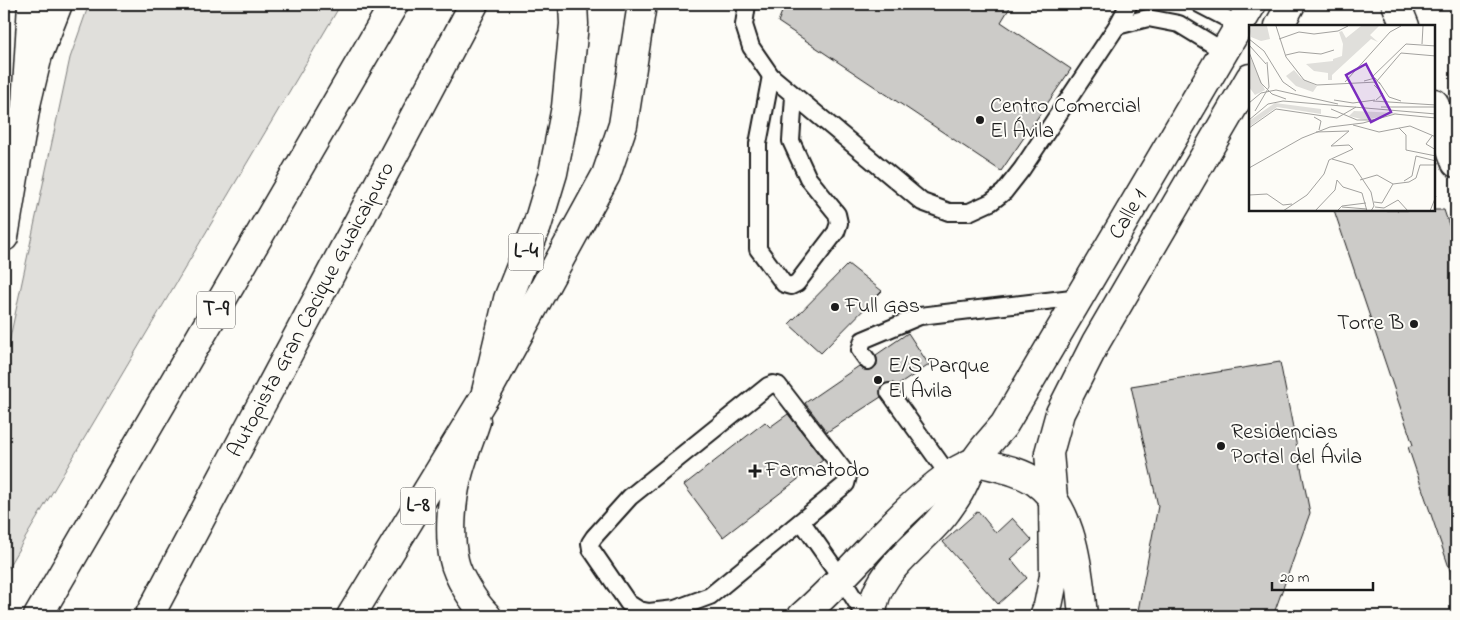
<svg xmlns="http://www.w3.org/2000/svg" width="1460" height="620" font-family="'Indie Flower',sans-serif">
<rect width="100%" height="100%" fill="#fdfcf7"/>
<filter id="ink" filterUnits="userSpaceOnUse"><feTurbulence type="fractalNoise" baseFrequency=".02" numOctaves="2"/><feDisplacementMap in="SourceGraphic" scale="10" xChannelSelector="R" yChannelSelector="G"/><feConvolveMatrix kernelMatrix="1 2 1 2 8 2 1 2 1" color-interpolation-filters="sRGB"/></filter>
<g filter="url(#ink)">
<!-- green -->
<path fill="#e0dfdb" stroke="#7e7e7c" d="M89,4H341L4,574V366L70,58Z"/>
<!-- building -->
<g fill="#cccbc8" stroke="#1c1c1c">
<path d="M785,4H1012L1001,22L1071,69L1001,171L778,22Z"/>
<path d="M1334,210H1444L1456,246V575L1452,576L1408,447L1413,445Z"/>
<path d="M848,264L882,291L821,353L789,324Z"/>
<path d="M908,333L929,365L897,386L893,383L884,384L880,388L881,397L827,432L805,403L859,366L864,370L873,369L877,365L876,355Z"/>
<path d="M1280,362L1310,513L1273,616H1137L1158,506L1131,386Z"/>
<path d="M788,414L823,460L723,537L684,485L765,422L770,427Z"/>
<path d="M978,511L996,533L1012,518L1032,540L1011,559L1027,578L998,604L943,542Z"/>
</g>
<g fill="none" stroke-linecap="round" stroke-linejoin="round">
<!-- service casing -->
<g stroke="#1c1c1c" stroke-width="20">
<g id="service">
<path d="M747,4L744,25L751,47L771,76L922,202L949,212H969L991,202L1004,192L1022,169L1117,26L1129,4"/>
<path d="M1199,4L1241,26"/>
<path d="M1117,26L1148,18L1179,24L1225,52"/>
<path d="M771,76L758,144V249L784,284L791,286L797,283L836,232L839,223L837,214L808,178L791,141L794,96"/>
<path d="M868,361L860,350L863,340L920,316L1080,297"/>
<path d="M773,384L778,385L848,476L846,484L710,596L675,609L649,612L639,610L628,603L591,549L590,543L594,537L630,497L768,386Z"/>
<path d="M889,392L953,481"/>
<path d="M802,522L842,579L865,616"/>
</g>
</g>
<!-- minor casing -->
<g stroke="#1c1c1c" stroke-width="31">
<g id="minor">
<path d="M1396,4L1405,26"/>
<path d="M1279,26L1291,4"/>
<path d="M1434,103L1456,163"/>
<path d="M476,421C470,440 461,460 457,479C451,502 449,537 454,560C457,576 475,604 487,616"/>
<path d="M802,616C852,573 895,514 948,476C956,470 966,466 975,461C995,467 1019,470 1036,482C1074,509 1079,574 1083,616"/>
<path d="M872,616C873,571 922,545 946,512C951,505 957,497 961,489C966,480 969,470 975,461C982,449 994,437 1004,425L1252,4"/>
<path d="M1044,616L1048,606L1054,576L1053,498L1049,453L1060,413L1096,342L1250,78"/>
</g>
</g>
<!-- primary casing -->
<g stroke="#1c1c1c" stroke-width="31">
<g id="primary">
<path d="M4,237L26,105L32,4"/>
<path d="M351,616L485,396L508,299L537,226L553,173L566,107L574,24L573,4"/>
</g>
</g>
<!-- motorway casing -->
<g stroke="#1c1c1c" stroke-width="31">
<g id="motorway">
<path d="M26,105L38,55L58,4"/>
<path d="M485,396L606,175L623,125L642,4"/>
<path d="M38,616L394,4"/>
<path d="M149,616L474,4"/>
</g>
</g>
<!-- service -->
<use href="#service" stroke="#fdfcf7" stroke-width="16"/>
<!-- minor -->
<use href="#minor" stroke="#fdfcf7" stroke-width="28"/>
<!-- primary -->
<use href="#primary" stroke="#fdfcf7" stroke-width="28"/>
<!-- motorway -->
<use href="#motorway" stroke="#fdfcf7" stroke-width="28"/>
</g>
</g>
<!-- markers -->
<g fill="#1c1c1c" stroke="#fdfcf7" stroke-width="2">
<circle cx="980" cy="120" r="5"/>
<circle cx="835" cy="307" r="5"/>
<circle cx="1414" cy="324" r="5"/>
<circle cx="878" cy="380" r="5"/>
<circle cx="1221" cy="446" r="5"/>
<path d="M752.5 463.5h5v5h5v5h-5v5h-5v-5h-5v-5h5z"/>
</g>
<g text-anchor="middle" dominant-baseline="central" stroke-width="4" stroke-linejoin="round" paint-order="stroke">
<!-- shield labels -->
<g fill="#fdfcf7" stroke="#605f5e" stroke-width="1">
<rect x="508.5" y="233.5" width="35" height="37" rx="4"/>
<rect x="197" y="291.5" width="38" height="37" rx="4"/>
<rect x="400.5" y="487.5" width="35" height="37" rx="4"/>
</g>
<g font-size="21" font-weight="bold" fill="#1c1c1c">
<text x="526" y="252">L-4</text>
<text x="216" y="310">T-9</text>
<text x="418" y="506">L-8</text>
</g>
<!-- poi labels -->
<g font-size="22" fill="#1c1c1c" stroke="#fdfcf7" text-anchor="start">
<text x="990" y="107">Centro Comercial<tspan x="990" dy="25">El Ávila</tspan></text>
<text x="845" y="307">Full Gas</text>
<text x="1404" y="324" text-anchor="end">Torre B</text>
<text x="888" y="367">E/S Parque<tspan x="888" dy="25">El Ávila</tspan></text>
<text x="1231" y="433">Residencias<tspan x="1231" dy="25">Portal del Ávila</tspan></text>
<text x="765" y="471">Farmatodo</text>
</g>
<!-- street labels -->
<g font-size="22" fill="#1c1c1c" stroke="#fdfcf7">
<text transform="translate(1129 215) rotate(-59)">Calle 1</text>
<text transform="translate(312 310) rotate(-62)">Autopista Gran Cacique Guaicaipuro</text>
</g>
</g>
<!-- overview -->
<g transform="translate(1249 25)">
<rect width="186" height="186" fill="#fdfcf7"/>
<path d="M0,1H18L21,14L12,16L2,12ZM112,1H130L121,10L129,17L122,14L83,50V55H79V48L65,46L57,39L84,36V34L93,31L94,19L90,7L93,6L97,13ZM0,29L16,65L6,70L0,62ZM45,45L52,53L68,61L64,67L47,61L37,51ZM26,78L72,84V89L28,82L0,102V96ZM105,86L150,88L116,95L100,91Z" fill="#e0dfdb"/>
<path fill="none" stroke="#a3a29f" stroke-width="1" d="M27,1L37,32L55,55L68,60L128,57M0,14L15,26L34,57L47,66M30,14L50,7L65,9L89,6L99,1M173,19L174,1M0,20L17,39M0,27L12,58L23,69L37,74M37,30L50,27L72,29L85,25M123,52L157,19L187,21M115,56L126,53L131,59M128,56L152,28L187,31M96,57L141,7L152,1M130,57L140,72L152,76M125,60L134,69L127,75M85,75L104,78L126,75M124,76L187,80M0,78L12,68L27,65L89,79M132,82H187M82,84L108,95H125M6,86L20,62L18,37M65,92L72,96L70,105M0,95L19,79L34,76L187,89M104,100L130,107L161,101L187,112M0,103L27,84L88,93L107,82M150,103L157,110V125L187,131M183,111L177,119L187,125M83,134L104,140L122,167L125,181L122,186M0,143L53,113L81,102L114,98L146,89L187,93M111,155L128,150L144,159L160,157L167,153L171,140H187M155,156L163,151L167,131L187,136M0,170L18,169L34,180L43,179M125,177L133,178L144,159M93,182L118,184M126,182L135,183L149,175L159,186M34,186L58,170L75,149L80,135L104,124L100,120L82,121L100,106L67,107M66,186L86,165L88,155L94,162L113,168L118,186M88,186L93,181L117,178M181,186L187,171"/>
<path fill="#7b2cbf" fill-opacity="0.15" stroke="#7b2cbf" stroke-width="2.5" d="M117,39L142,87L122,97L97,50Z"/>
<rect width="186" height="186" fill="none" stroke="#1c1c1c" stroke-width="2.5"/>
</g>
<!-- margin -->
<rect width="1460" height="620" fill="none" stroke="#fdfcf7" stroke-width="20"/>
<rect x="10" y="10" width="1440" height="600" fill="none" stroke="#1c1c1c" stroke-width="2" filter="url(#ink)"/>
<!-- scale -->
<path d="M1272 582v8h101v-8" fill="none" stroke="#1c1c1c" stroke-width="2.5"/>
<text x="1280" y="582" font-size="15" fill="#1c1c1c" stroke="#fdfcf7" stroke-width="4" paint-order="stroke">20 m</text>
</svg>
